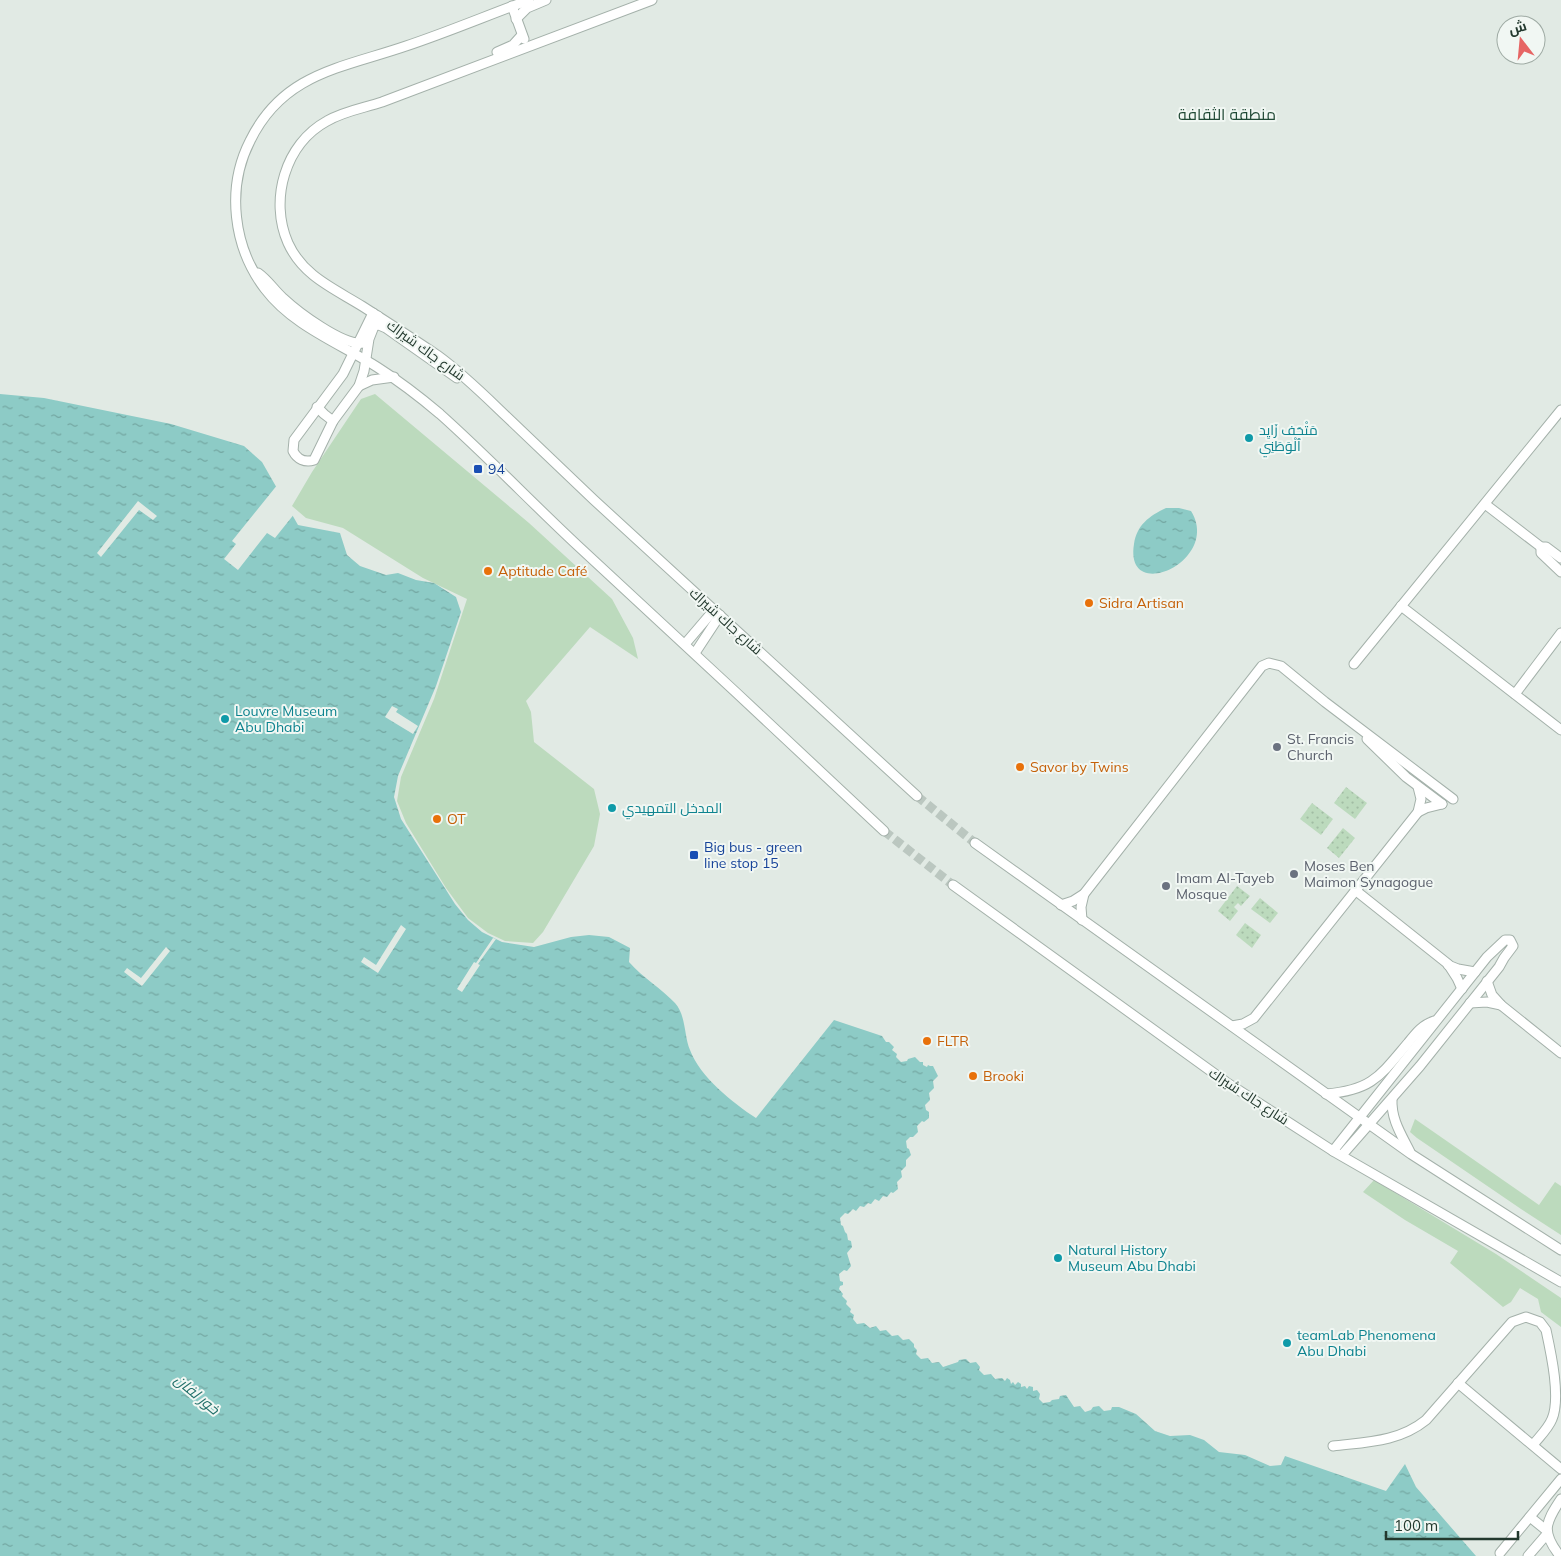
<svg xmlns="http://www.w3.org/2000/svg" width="1561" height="1556" font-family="Mulish,Cairo,sans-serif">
<defs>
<pattern id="grass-dots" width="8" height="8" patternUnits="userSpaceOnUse" patternTransform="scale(1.25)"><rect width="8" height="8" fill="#bcdabd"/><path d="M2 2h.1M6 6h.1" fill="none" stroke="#a1bca3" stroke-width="1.8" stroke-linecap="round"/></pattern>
<pattern id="water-ripples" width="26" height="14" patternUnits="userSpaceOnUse" patternTransform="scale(1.25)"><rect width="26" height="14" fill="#8dcbc6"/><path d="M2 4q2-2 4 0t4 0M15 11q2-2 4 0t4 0" fill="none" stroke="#73a6a1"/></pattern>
</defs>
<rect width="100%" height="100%" fill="#e1eae4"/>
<!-- grass -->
<g fill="url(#grass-dots)">
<path d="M1346,787L1367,803L1355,819L1334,803Z"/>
<path d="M1312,803L1333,819L1321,835L1300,819Z"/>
<path d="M1343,828L1355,838L1339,858L1327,848Z"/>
<path d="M1237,886L1250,896L1241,906L1238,903L1234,907L1238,911L1230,921L1218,911Z"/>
<path d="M1260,898L1278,913L1270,923L1251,909Z"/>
<path d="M1245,923L1261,935L1252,948L1236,935Z"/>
</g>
<!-- green -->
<g fill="#bcdabd">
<path d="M375,394L529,523L612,599L633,638L638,659L590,627L526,701L531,712L534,742L594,789L600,814L594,846L543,932L533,943L505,941L488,933L468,918L446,888L406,823L397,801L401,777L434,699L467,599L423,578L343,528L306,518L292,506L312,472L361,399Z"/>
<path d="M1415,1119L1539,1205L1555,1182L1561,1186V1235L1521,1209L1417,1138L1410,1132Z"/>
<path d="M1374,1180L1496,1254L1561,1298V1327L1541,1312L1538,1299L1520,1288L1511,1302L1503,1307L1450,1263L1458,1251L1405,1220L1363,1192Z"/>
</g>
<!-- water -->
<g fill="url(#water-ripples)">
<path d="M0,394L44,398L171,424L244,446L262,462L298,525L340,533L347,555L360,566L386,575L398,573L416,580L434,583L456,597L461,612L436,686L398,776L394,797L401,819L455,904L468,920L482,932L502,942L534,947L571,937L589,935L609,937L630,948L629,962C643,978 662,989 675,1003C686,1015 684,1036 690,1050C700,1077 733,1103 756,1118L834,1020L882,1036L886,1042H889L894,1047L892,1050L897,1054L896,1057L901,1062L907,1061L908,1059L915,1057L920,1062H923V1065L927,1067L928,1065L930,1066H933L938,1076L933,1081L934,1088L929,1093L930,1100L925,1105L926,1110L929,1112V1118L924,1122L922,1121L917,1126L918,1132L913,1137H910L906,1141L907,1148L909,1149L911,1155L906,1160V1166L901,1171L902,1177L897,1182L898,1189L893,1193L891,1192L887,1197L883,1196L879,1201L875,1199L871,1204L868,1203L864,1207L860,1206L856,1211L853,1209L848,1214L845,1213L840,1218L841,1225L843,1226L845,1232L847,1234L848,1240L851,1241L852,1247L847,1253L851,1266L847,1271L844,1270L839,1274L840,1281L843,1282V1285L840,1286L839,1289L843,1294L842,1296L847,1301L846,1304L851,1309L850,1312L854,1315L853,1319L857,1324L864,1323L870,1328L876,1326L880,1331L886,1330L892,1336L898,1335L903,1340L909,1339L914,1344V1347L917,1350L916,1354L921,1359L928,1358L932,1363L939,1362L943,1367L958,1362L959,1360L966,1359L970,1363L976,1362L980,1367L979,1370L984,1375L991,1374L995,1379L1002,1378L1005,1381L1007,1378L1010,1380L1011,1384L1013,1382L1015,1385L1018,1382L1021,1384V1387L1025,1386L1027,1389L1029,1386L1033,1387V1391L1037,1390L1040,1394L1039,1399L1043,1403L1050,1402L1052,1400L1059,1399L1060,1396L1066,1395L1074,1407L1080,1406L1085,1412L1091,1410L1093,1407L1099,1406L1104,1411L1111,1410L1112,1407H1119L1136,1414L1155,1431L1170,1436L1190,1435L1204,1440L1219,1452L1245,1455L1270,1466L1281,1465L1285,1456L1386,1491L1405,1464L1416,1487L1476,1556H0Z"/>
<path d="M1166,508H1179L1191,511C1222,561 1124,605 1134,544C1137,525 1149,516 1166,508Z"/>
</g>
<!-- pier -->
<g fill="#e1eae4">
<path d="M278,484L295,513L275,538L267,533L238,570L224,559L236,544L232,541Z"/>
<path d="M138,501L157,516L153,520L139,510L101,557L97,553Z"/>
<path d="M392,706L398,709L396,712L418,726L413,734L385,717Z"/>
<path d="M401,925L406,929L378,973L361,962L364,957L376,965Z"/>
<path d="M493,938L496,939L478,964L480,965L462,992L457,989L474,962L476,963Z"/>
<path d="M166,947L170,951L142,986L124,972L127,968L141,978Z"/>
</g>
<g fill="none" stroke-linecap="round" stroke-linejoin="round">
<!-- minor-tunnel -->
<g stroke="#bbc7c0" stroke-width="9" stroke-dasharray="9 4.5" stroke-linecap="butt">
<path d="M917,796L975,843"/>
<path d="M884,831L953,885"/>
</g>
<!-- minor casing -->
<g stroke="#a4b1aa" stroke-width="11">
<g id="minor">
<path d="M529,0C488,15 448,32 406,46C342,68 283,73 250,141C226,188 233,247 265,289C293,326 339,343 377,367C399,381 420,397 440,414C487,456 531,502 577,545C680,640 782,735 884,831"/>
<path d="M652,0L382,102C364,108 344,111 327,121C285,144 269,200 288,243C303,276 333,288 362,306C387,322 412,338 437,355C462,373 484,395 507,417C536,445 565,472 594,500C701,599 809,697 917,796"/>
<path d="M512,6L524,39"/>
<path d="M516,19L527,8L546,0"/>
<path d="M497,52L513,45L522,35"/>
<path d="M258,273C268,280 274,290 283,298C298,312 343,346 363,343"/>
<path d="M373,313L343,374L294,440L293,451C297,459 305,463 314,460L333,421L359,386L364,371L369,339L378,316"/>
<path d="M370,326L379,325L386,328L457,378"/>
<path d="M359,386L372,380L394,377"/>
<path d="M317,407L324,414L333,421"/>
<path d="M1485,504L1541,547H1546L1561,558"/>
<path d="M1541,547V553L1561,572"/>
<path d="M1401,606L1561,730"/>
<path d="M685,644L714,610"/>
<path d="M695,653L720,615"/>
<path d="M1354,664L1561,410"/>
<path d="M1515,694L1561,633"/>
<path d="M1367,739L1406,777L1442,804"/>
<path d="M1418,812L1426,808L1442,804"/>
<path d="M975,843L1411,1154L1561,1250"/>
<path d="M953,885L1226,1082L1333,1151L1561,1282"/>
<path d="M1355,890L1448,964L1457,978L1462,989"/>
<path d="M1061,905L1073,901L1084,894L1262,666L1269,663L1281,666L1325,702L1453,799"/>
<path d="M1082,920L1081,907L1084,894"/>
<path d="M1448,965L1458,969L1475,972"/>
<path d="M1487,981L1492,995L1501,1005L1561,1053"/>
<path d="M1470,1003L1487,1002L1501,1005"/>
<path d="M1232,1026L1243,1024L1254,1018L1418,812L1421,799L1418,787"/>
<path d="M1326,1094C1372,1090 1380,1076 1408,1043C1416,1033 1422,1025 1434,1021"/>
<path d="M1392,1099C1391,1119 1401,1134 1410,1152"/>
<path d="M1333,1151L1487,957L1505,940H1510L1513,946L1504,958L1499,967L1420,1066L1342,1155"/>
<path d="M1458,1383L1561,1469"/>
<path d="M1333,1446C1366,1442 1399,1442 1426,1420L1512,1322L1526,1317L1540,1322L1546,1330C1551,1353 1561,1398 1552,1419C1548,1429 1539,1437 1533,1445"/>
<path d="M1530,1517L1546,1530"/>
<path d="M1500,1553L1561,1479"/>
<path d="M1528,1556L1547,1534"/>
<path d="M1560,1556C1541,1532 1545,1523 1561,1499"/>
</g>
</g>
<!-- minor -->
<use href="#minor" stroke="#fff" stroke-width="9"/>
</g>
<!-- markers -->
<g fill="#0f9aa8" stroke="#f1f7f3" stroke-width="2">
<circle cx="1249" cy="438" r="5"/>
<circle cx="225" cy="719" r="5"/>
<circle cx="612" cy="808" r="5"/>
<circle cx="1058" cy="1258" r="5"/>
<circle cx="1287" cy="1343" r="5"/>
</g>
<g fill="#1a4fb4" stroke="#f1f7f3" stroke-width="2">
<rect x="473" y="464" width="10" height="10" rx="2.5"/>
<rect x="689" y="850" width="10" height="10" rx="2.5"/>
</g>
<g fill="#e8710a" stroke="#f1f7f3" stroke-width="2">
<circle cx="488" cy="571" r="5"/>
<circle cx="1089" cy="603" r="5"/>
<circle cx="1020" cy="767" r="5"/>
<circle cx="437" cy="819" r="5"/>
<circle cx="927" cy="1041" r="5"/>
<circle cx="973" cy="1076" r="5"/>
</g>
<g fill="#6b7280" stroke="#f1f7f3" stroke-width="2">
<circle cx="1277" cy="747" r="5"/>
<circle cx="1294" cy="874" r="5"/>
<circle cx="1166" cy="886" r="5"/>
</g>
<g text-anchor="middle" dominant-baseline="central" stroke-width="4" stroke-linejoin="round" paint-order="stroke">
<!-- street labels -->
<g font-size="14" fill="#23392e" stroke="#f1f7f3">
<text transform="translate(426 350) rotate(36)">شارع جاك شيراك</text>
<text transform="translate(726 621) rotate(42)">شارع جاك شيراك</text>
<text transform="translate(1249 1096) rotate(33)">شارع جاك شيراك</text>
</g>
<!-- culture labels -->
<g font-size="14" fill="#0d838f" stroke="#f1f7f3" text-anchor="start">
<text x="1259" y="430">مَتْحَف زَايِد<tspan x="1259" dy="16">ٱلْوَطَنِي</tspan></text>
<text x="235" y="711">Louvre Museum<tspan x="235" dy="16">Abu Dhabi</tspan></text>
<text x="622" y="808">المدخل التمهيدي</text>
<text x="1068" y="1250">Natural History<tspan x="1068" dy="16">Museum Abu Dhabi</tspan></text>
<text x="1297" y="1335">teamLab Phenomena<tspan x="1297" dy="16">Abu Dhabi</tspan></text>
</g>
<!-- transit labels -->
<g font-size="14" fill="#164399" stroke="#f1f7f3" text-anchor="start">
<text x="488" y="469">94</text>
<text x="704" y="847">Big bus - green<tspan x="704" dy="16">line stop 15</tspan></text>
</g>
<!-- food labels -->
<g font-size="14" fill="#c56008" stroke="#f1f7f3" text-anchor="start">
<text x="498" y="571">Aptitude Café</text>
<text x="1099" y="603">Sidra Artisan</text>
<text x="1030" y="767">Savor by Twins</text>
<text x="447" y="819">OT</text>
<text x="937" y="1041">FLTR</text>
<text x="983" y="1076">Brooki</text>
</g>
<!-- worship labels -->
<g font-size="14" fill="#5b616d" stroke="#f1f7f3" text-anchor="start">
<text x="1287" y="739">St. Francis<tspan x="1287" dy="16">Church</tspan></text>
<text x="1304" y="866">Moses Ben<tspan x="1304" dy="16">Maimon Synagogue</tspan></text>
<text x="1176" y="878">Imam Al-Tayeb<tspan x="1176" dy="16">Mosque</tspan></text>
</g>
<!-- water labels -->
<g font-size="15" font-style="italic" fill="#22706a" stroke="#f1f7f3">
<text transform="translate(197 1394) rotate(40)">خور لفان</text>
</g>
<!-- quarter labels -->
<g font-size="16" fill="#214a36" stroke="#f1f7f3">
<text x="1227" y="114">منطقة الثقافة</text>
</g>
</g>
<!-- north arrow -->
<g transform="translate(1521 40) rotate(344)"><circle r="24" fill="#f1f7f3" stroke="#9faba4"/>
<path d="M0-4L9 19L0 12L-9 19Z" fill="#e66564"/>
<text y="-8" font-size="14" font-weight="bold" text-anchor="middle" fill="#23392e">ش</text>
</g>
<!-- scale -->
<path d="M1386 1531v8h132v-8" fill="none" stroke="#23392e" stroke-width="2.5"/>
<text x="1394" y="1531" font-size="15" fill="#23392e" stroke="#f1f7f3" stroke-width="4" paint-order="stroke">100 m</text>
</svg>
